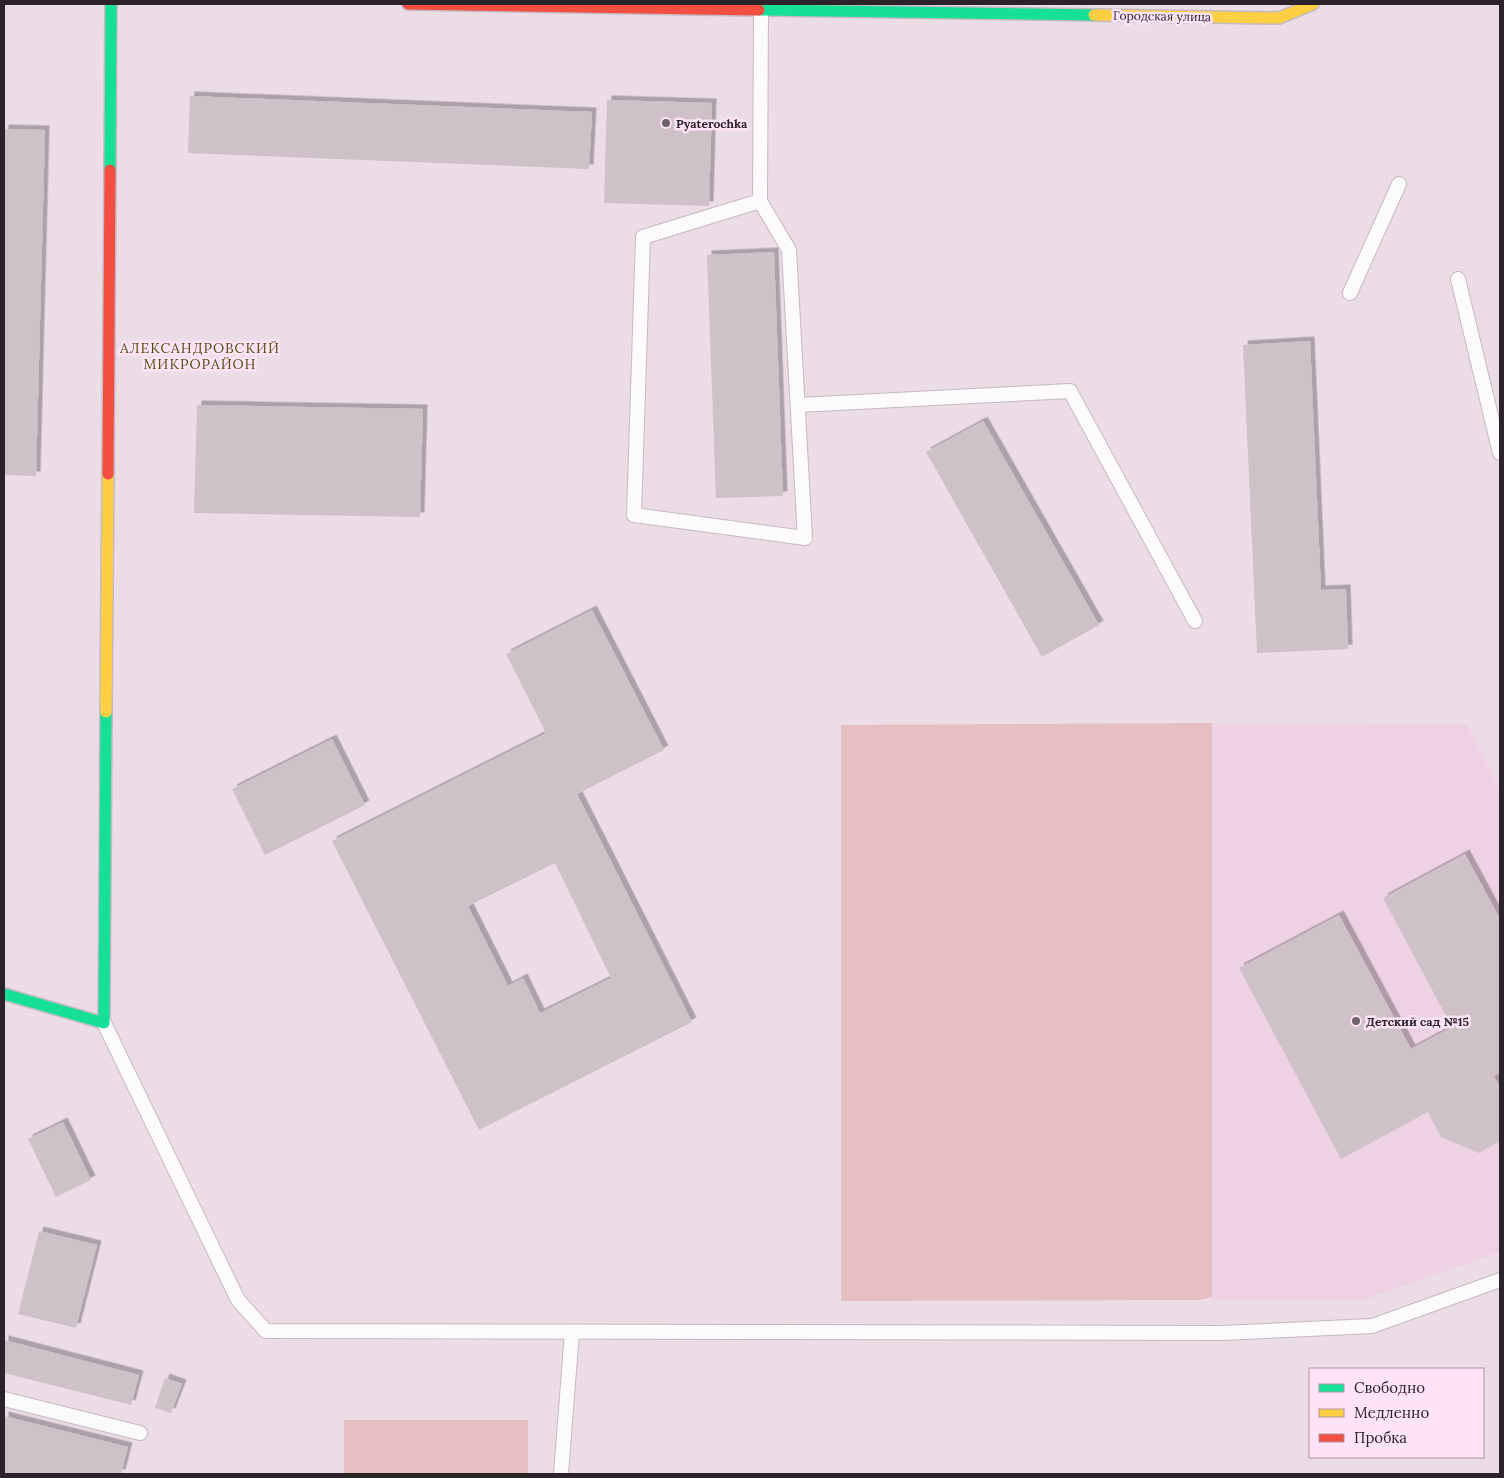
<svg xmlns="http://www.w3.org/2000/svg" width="1504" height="1478" font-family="Lora,serif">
<defs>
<filter id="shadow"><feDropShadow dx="4.5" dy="-4.5" stdDeviation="0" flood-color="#0004"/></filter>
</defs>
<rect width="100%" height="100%" fill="#ebdce6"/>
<!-- built -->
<path fill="#ecd2e3" d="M1212,723L1467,724L1500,790V1252L1364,1300H1212Z"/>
<!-- pitch -->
<g fill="#e6c0c0">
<path d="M1212,723V1297L1200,1300L841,1301V725Z"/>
<rect x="344" y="1420" width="184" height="54"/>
</g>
<!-- building -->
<g fill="#cec1c7" fill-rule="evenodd" filter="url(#shadow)">
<path d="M190,96L592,112L589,169L188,153Z"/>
<path d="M607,100L712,103L709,206L604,203Z"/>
<path d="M4,129L45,130L36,476L4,475Z"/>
<path d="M774,252L783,496L716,498L707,255Z"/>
<path d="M1310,341L1321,590L1346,589L1348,649L1257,653L1243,345Z"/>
<path d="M197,405L423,409L420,517L194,513Z"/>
<path d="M983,421L1099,625L1042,657L926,452Z"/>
<path d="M592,610L664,750L577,794L692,1022L479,1130L332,841L546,733L506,654ZM555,863L611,978L540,1013L523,978L508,986L468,906Z"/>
<path d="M332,739L365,805L265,855L232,789Z"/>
<path d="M1465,854L1500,919V1072L1494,1076L1500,1088V1141L1479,1153L1441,1137L1428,1112L1341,1159L1239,968L1339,915L1411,1049L1452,1027L1383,898Z"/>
<path d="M63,1122L91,1180L56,1197L28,1139Z"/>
<path d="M39,1231L97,1245L76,1328L18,1314Z"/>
<path d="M4,1340L139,1375L131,1405L4,1373Z"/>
<path d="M165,1378L182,1384L171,1413L155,1408Z"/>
<path d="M4,1416L128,1447L121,1474H4Z"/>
</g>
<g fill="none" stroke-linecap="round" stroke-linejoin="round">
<!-- lane casing -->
<g stroke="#c6bac2" stroke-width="16">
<g id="lane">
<path d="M760,201L643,237L634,515L805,538L789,250L760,201L761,9"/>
<path d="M1458,279L1500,453"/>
<path d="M1350,293L1399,184"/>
<path d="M798,405L1070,391L1195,621"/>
<path d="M104,1023L238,1300L266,1331L1222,1333L1372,1326L1500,1280"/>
<path d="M4,1399L140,1433"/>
<path d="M561,1474L572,1332"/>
</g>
</g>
<!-- fast casing -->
<g stroke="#c6bac2" stroke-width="14">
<g id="fast">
<path d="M759,10L1094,15"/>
<path d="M110,170L111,4"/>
<path d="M4,994L104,1023L106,712"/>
</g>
</g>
<!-- slow casing -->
<g stroke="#c6bac2" stroke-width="14">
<g id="slow">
<path d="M1094,15L1279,18L1313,4"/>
<path d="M106,712L108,474"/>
</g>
</g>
<!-- jam casing -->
<g stroke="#c6bac2" stroke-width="14">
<g id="jam">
<path d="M408,4L759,10"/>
<path d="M108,474L110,170"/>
</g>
</g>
<!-- lane -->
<use href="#lane" stroke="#fcfafb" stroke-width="14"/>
<!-- fast -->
<use href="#fast" stroke="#16e098" stroke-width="11"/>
<!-- slow -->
<use href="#slow" stroke="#ffcf43" stroke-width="11"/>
<!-- jam -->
<use href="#jam" stroke="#f24e42" stroke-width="11"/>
</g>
<!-- markers -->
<g fill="#6f636b" stroke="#ffe3f6" stroke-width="2">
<circle cx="666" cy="123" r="5"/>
<circle cx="1356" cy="1021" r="5"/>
</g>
<g text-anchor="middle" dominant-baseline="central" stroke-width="5" stroke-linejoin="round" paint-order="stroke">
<!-- street labels -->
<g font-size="12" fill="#2c2229" stroke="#ffe3f6">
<text transform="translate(1162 16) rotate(1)">Городская улица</text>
</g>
<!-- poi labels -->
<g font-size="12" font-weight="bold" fill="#2c2229" stroke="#ffe3f6" text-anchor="start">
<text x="676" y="123">Pyaterochka</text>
<text x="1366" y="1021">Детский сад №15</text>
</g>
<!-- neighbourhood labels -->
<g font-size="14" letter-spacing="1" fill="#554e0f" stroke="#ffe3f6">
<text x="200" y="348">АЛЕКСАНДРОВСКИЙ<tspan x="200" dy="16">МИКРОРАЙОН</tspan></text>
</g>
</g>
<!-- border -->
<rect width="1504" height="1478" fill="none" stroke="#2c2229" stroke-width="10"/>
<!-- legend -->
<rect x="1309" y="1368" width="175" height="90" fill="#ffe3f6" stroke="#ab96a4"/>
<rect x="1319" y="1384" width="25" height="8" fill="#16e098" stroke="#ab96a4"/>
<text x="1354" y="1393" font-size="15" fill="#2c2229">Свободно</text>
<rect x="1319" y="1409" width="25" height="8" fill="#ffcf43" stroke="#ab96a4"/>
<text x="1354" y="1418" font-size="15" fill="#2c2229">Медленно</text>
<rect x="1319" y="1434" width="25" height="8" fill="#f24e42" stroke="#ab96a4"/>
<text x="1354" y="1443" font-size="15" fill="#2c2229">Пробка</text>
</svg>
